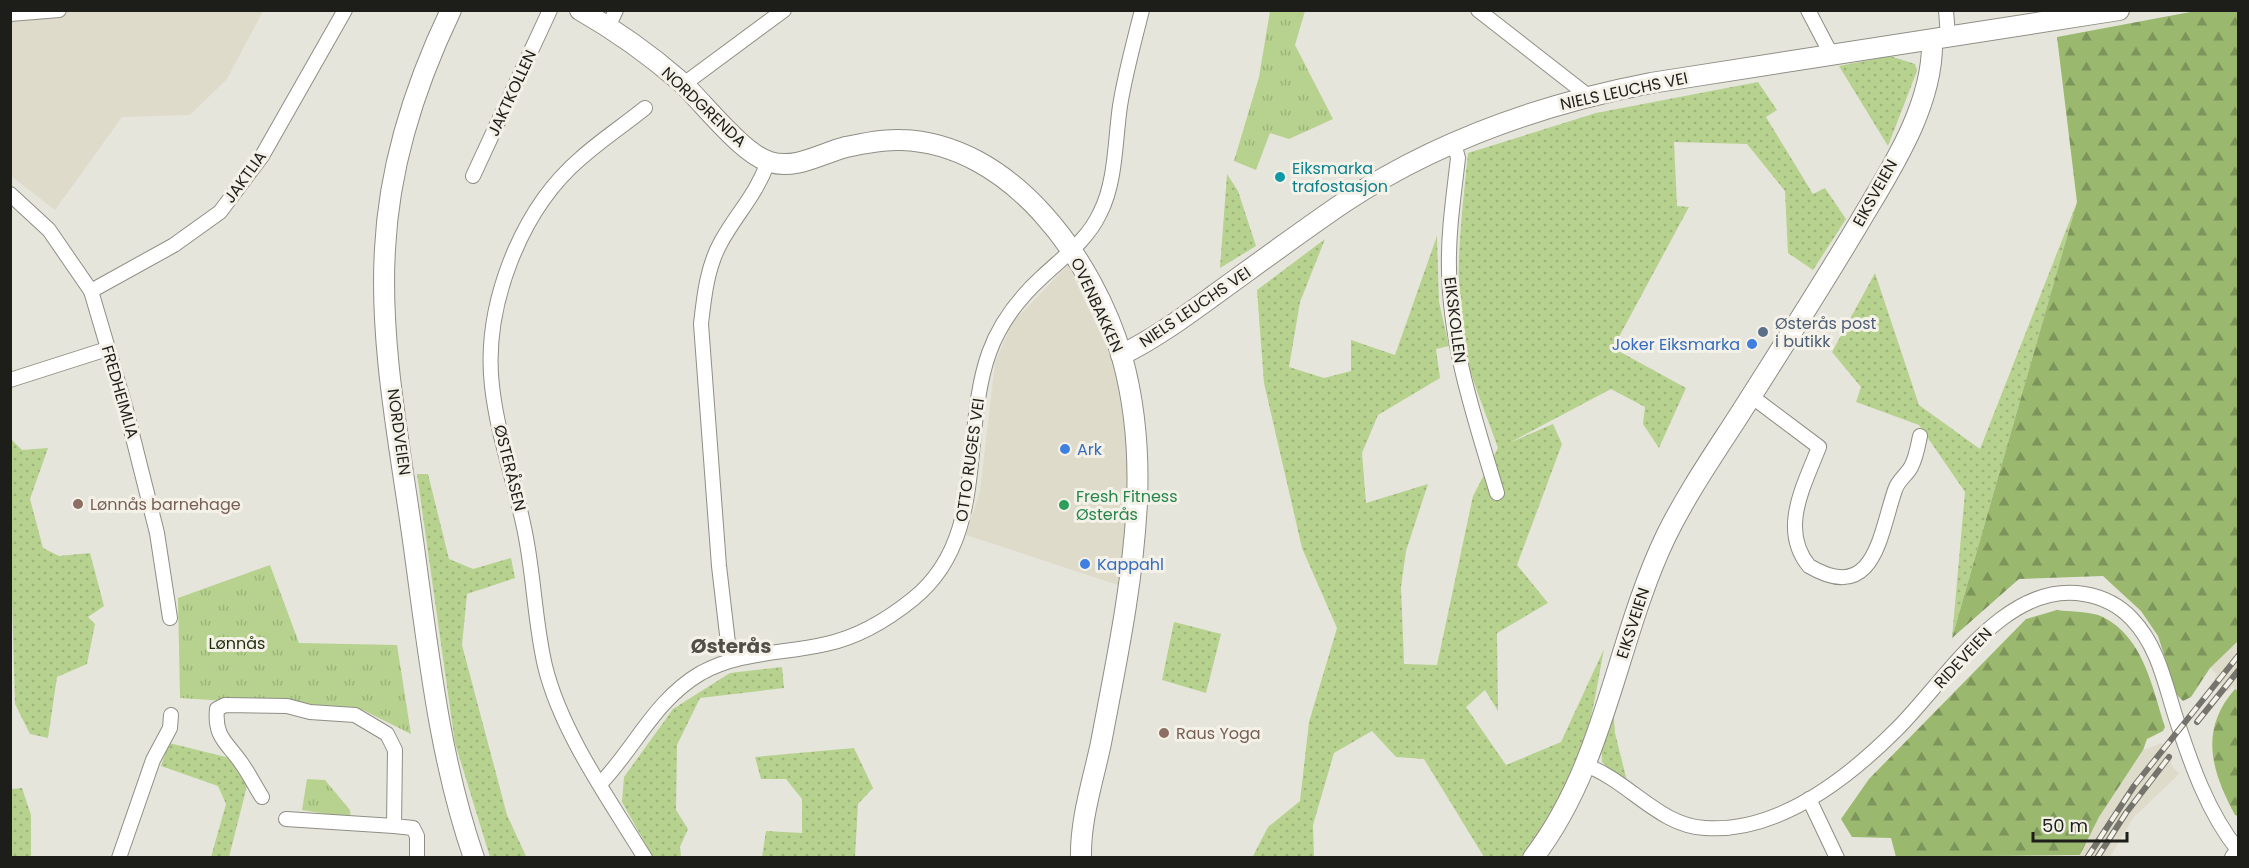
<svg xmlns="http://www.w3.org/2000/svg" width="2249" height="868" font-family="Poppins,sans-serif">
<defs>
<pattern id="grass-dots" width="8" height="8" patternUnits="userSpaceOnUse" patternTransform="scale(1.5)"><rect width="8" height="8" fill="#b6d28e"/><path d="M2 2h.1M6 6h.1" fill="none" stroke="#9cb47a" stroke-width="1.8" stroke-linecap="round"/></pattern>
<pattern id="forest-firs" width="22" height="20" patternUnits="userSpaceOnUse" patternTransform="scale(1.5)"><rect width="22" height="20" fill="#9ab86e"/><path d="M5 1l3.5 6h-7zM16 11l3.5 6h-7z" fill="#7d955a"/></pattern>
<pattern id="park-tufts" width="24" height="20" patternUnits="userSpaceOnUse" patternTransform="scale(1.5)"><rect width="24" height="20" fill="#b6d28e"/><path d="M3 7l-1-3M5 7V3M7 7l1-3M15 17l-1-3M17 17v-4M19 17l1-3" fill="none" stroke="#9cb47a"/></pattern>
</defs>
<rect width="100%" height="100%" fill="#e6e5db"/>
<!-- built -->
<g fill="#dedbca">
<path d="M10,11H263L227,79L190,115L122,117L55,210L11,176Z"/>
<path d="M1068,265L1113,360L1126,435L1129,512L1121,586L966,535L980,491L995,363L1012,323Z"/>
<path d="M2238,641V691L2232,686L2228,692L2214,679L2217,674L2210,668Z"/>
<path d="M2162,743L2172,761L2170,763L2179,774L2133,818L2110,857L2079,858L2099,817L2143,750Z"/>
</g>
<!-- grass -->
<g fill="url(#grass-dots)">
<path d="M1890,56L1915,64L1917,71L1888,146L1839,66Z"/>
<path d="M1758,82L1777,110L1766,117L1813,194L1825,188L1846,219L1813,270L1788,253L1785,191L1747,144L1674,142L1677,206L1689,207L1613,348L1686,388L1659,448L1643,424L1645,407L1611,389L1509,443L1553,424L1562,444L1517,565L1548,603L1497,633L1498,711L1485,690L1466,707L1506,765L1561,742L1604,649C1598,680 1593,714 1584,744C1572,784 1547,826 1521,857H1484L1424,759L1396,757L1372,731L1334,753L1313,825L1314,857L1252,858L1268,827L1300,801L1309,722L1337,628L1302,548L1264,383L1257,290L1325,239L1300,302L1289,367L1324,378L1351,371V340L1395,355L1437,236L1439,302L1449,346L1436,349L1440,378L1378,415L1362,453L1366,503L1428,484L1406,551L1401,587L1404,664L1437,665L1473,496L1498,448C1489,422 1478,396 1470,370C1450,299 1461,225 1468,153L1596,113Z"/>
<path d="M1227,174L1238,191L1256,246L1220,268Z"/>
<path d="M2077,202L1952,638L1965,492L1919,425L1856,402L1861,387L1832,352L1875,273L1919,405L1980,449Z"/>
<path d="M11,439L22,450L48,448L30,499L43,548L59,556L90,553L104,606L88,617L95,624L87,664L57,677L48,738L30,734L15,704L11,566Z"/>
<path d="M417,474H428L449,559L473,569L511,558L515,578L467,594L462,645L507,815L526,856L533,857H490L455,743Z"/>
<path d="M1174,622L1221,634L1206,693L1162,680Z"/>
<path d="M782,667L784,688L700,698L677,745L676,810L688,829L680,847L681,857H653L622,802L624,777L673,709L730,673Z"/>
<path d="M1613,704L1615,733L1628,785L1602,762L1601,742Z"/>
<path d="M169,743L230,758L248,782L229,857H211L226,804L218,786L161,766Z"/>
<path d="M854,748L873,788L858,804L855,857H762L766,831L802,833V799L786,779H761L755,757Z"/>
<path d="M22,788L31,815V857H11V789Z"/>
</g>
<!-- forest -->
<g fill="url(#forest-firs)">
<path d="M2201,10L2238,11V641L2210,668L2191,697L2183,701L2177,695L2158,636L2141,611L2103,576L2019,579L1952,638L2077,202L2057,37Z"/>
<path d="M2057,610C2070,612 2091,611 2103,617C2144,638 2152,687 2165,727L2163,731L2147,739L2143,750L2099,817L2080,855L1896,857L1891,838L1852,837L1841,819L1869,779L2026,619Z"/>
<path d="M2235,689L2238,691V816L2235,815C2211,770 2199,730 2235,689Z"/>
</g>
<!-- park -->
<g fill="url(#park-tufts)">
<path d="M1270,11H1305L1295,45L1333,119L1289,139L1270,133L1256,170L1234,161L1259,77Z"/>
<path d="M270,565L299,643L397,645L411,734L363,710L180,698L178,598Z"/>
<path d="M307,779L325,780L350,810L351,818L302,810Z"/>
</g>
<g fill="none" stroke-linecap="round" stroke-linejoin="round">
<!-- street casing -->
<g stroke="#8f8e85" stroke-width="16">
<g id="street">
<path d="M1478,10L1587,95"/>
<path d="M1808,10L1832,56"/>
<path d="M1946,10L1948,37"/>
<path d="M10,14L59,10"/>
<path d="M608,27L616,10"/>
<path d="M684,84L784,10"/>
<path d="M1454,143L1458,158C1454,194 1448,232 1449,269C1450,347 1475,419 1497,493"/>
<path d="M473,176L550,10"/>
<path d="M10,194L49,230L91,291L125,406L157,533L170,618"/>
<path d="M91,291L174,245L220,212L262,156L345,10"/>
<path d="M10,380L107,349"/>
<path d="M1751,396L1819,447C1804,486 1779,529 1809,566C1875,605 1880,533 1895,490C1898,480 1906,476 1911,467C1916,458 1918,446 1920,436"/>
<path d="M730,660L719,566L701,324C704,297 707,267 721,242C737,213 756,195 768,162"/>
<path d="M1585,765C1628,780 1659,826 1705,828C1778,833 1847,779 1896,730C1945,682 2004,580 2084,594C2102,597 2119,605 2132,619C2158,646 2165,684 2176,718C2191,764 2208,813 2238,850"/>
<path d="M601,783C636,746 655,700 701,673C741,651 783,654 826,644C859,637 887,620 913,599C989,538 960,435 989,353C999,325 1019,298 1042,277C1063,257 1087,241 1100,213C1116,182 1115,140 1120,106C1125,74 1134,42 1142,10"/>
<path d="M262,797C255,786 249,774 242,764C228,743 214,738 217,709L225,705L287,706L310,712L355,715L387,734L395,750L394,826L413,828L417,836V858"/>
<path d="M1809,799L1837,858"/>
<path d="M286,819L394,826"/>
<path d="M119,858L153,760L170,728L171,715"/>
<path d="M645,858C609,799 561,732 545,666C534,619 534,570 523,523C513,477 497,432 492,386C483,307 520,210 581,158C601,140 624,125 645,108"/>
</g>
</g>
<!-- secondary casing -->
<g stroke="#8f8e85" stroke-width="22">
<g id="secondary">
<path d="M451,10C415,85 389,166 385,249C379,349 402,456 415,555C429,657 440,760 474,858"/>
<path d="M580,10C615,30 650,55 680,81C703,102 742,154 770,162C796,170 822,153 846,147C864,143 883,139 901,140C1011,143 1094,260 1122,357C1135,404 1139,454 1137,502C1133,584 1116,663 1101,743C1093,781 1080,820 1081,858"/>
<path d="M1121,355C1154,339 1184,317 1213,296C1256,265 1299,233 1343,203C1436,141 1542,104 1651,83L2119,10"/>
<path d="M1533,858C1606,763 1616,640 1666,536C1690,487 1722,443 1750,398C1788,338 1826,279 1862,218C1893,166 1934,103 1932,40"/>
<path d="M2235,858L2238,854"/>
</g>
</g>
<!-- street -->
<use href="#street" stroke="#fff" stroke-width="14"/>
<!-- secondary -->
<use href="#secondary" stroke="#fff" stroke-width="20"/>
<!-- rail casing -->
<g stroke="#74746d" stroke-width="6">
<g id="rail">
<path d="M2197,722L2238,671"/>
<path d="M2087,858L2134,786L2238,656"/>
<path d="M2097,858L2126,813L2169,757"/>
</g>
</g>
<!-- rail -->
<use href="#rail" stroke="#f4f2e8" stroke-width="4" stroke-dasharray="11" stroke-linecap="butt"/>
</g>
<!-- markers -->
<circle fill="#0f9aa8" stroke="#f4f2e8" stroke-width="2" cx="1280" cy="177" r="6"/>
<circle fill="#5c6f8a" stroke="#f4f2e8" stroke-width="2" cx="1763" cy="332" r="6"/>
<g fill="#3f7fe0" stroke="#f4f2e8" stroke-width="2">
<circle cx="1752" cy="344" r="6"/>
<circle cx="1065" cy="449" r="6"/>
<circle cx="1085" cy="564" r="6"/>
</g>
<g fill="#8d6e63" stroke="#f4f2e8" stroke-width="2">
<circle cx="78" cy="504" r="6"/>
<circle cx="1164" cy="733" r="6"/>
</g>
<circle fill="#2e9e5b" stroke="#f4f2e8" stroke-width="2" cx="1064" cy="505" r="6"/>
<g text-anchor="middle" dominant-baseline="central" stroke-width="6" stroke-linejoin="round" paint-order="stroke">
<!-- street labels -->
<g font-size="16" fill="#1d1d19" stroke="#f4f2e8">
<text transform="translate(1624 91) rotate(-12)">NIELS LEUCHS VEI</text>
<text transform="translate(512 93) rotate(-65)">JAKTKOLLEN</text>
<text transform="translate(704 107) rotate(43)">NORDGRENDA</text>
<text transform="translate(245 177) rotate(-54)">JAKTLIA</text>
<text transform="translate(1875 193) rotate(-61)">EIKSVEIEN</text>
<text transform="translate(1097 305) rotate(65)">OVENBAKKEN</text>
<text transform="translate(1195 307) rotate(-34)">NIELS LEUCHS VEI</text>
<text transform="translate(1455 320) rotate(83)">EIKSKOLLEN</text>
<text transform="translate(120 392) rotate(74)">FREDHEIMLIA</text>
<text transform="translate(399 432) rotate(82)">NORDVEIEN</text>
<text transform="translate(970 460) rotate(-82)">OTTO RUGES VEI</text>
<text transform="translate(510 468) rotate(76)">ØSTERÅSEN</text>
<text transform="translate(1633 623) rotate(-72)">EIKSVEIEN</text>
<text transform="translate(1963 658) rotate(-47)">RIDEVEIEN</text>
</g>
<!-- culture labels -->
<g font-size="16" fill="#0d838f" stroke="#f4f2e8" text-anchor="start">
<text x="1292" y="168">Eiksmarka<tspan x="1292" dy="18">trafostasjon</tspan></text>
</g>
<!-- service labels -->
<g font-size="16" fill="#4e5e75" stroke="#f4f2e8" text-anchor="start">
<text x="1775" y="323">Østerås post<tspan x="1775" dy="18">i butikk</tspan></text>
</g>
<!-- shop labels -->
<g font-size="16" fill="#366cbe" stroke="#f4f2e8" text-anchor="start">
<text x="1740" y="344" text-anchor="end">Joker Eiksmarka</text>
<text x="1077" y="449">Ark</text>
<text x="1097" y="564">Kappahl</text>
</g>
<!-- leisure labels -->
<g font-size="16" fill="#27864d" stroke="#f4f2e8" text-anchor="start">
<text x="1076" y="496">Fresh Fitness<tspan x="1076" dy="18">Østerås</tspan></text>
</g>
<!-- education labels -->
<g font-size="16" fill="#785e54" stroke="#f4f2e8" text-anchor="start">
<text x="90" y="504">Lønnås barnehage</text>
<text x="1176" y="733">Raus Yoga</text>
</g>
<!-- park labels -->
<g font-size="16" fill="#232f0f" stroke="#f4f2e8">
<text x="237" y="643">Lønnås</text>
</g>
<!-- quarter labels -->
<g font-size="20" font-weight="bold" fill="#504f47" stroke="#f4f2e8">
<text x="731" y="646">Østerås</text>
</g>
</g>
<!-- border -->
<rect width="2249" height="868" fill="none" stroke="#1d1d19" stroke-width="24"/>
<!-- scale -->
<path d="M2033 832v9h94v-9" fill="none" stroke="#1d1d19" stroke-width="3"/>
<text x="2042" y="832" font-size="18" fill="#1d1d19" stroke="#f4f2e8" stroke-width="4.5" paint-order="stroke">50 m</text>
</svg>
